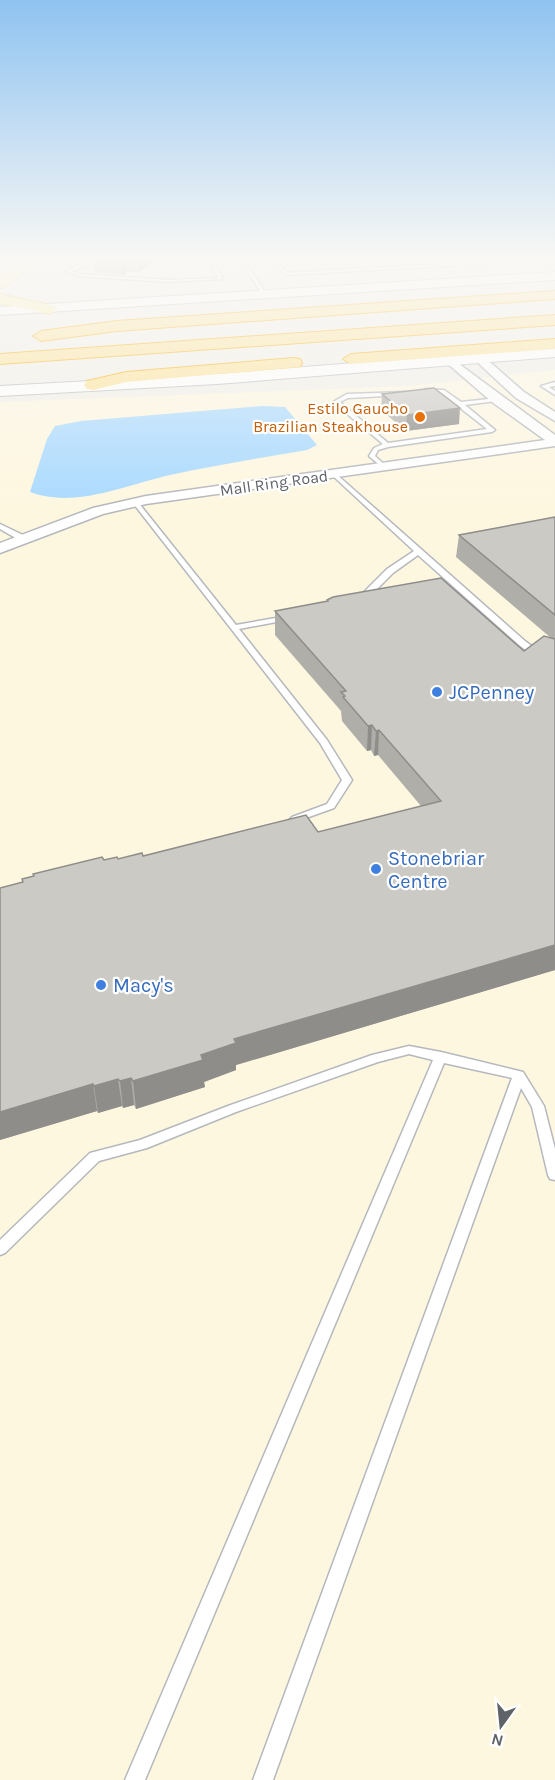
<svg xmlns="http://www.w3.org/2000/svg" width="555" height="1780" font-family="Karla,sans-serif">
<rect width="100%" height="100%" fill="#f1efe8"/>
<!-- commercial -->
<path fill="#fef7e0" d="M555,370V1780H0V402L408,386Z"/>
<!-- water -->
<path fill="#aadaff" d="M263,406L285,407L317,445L307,450C261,458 215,465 170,475C125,485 75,509 30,492L47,439L55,426L81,421Z"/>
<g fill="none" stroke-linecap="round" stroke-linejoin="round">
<!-- service casing -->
<g stroke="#b5b8bc" stroke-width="3">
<g id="service">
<path d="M90,258H95L87,265L72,271L80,274L168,280L218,278L208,258H212L223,279L168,282L79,276L66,271Z"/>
<path d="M239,258H243L268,297H264Z"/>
<path d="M271,258H275L286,273L367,268L357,258H362L371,268L548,258H555V260L285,275Z"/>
<path d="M555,382V386L549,387L555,391V395L541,386Z"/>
<path d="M426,389L444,390L461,402L498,398V400L496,401L465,405L495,430L492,432L388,447L378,450L375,456L387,467L384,469L369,456L374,448L383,444L333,402L347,394L406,392L407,393L404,395L348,398L340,402L388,443L487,429L441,393L424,392L423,391Z"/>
<path d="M335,473L525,641L537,650L555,657V662L531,654L519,645L418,555L393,573L365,601H359V597L387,569L414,551L333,476V474Z"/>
<path d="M133,501H137L236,625L287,616L291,618L287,620L239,629L327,740L352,780L334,808L295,822L290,819L292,817L327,804L342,780L320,743L133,503Z"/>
<path d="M0,524L27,537L28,539L21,541L0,529Z"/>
<path d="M409,1046L441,1052L523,1072L544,1106L555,1149V1180L550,1179L548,1175L532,1107L521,1088L273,1780H253L512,1078L444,1063L145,1780H125L433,1060L409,1054L378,1062L236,1112L147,1148L99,1161L5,1253L0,1255V1240L90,1153L140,1140L228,1106L372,1055Z"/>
</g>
</g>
<!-- minor casing -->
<g stroke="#b5b8bc" stroke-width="3">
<g id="minor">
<path d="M480,356L484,357L524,392L555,412V421L516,398L476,361L474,359Z"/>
<path d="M451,358L555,435V446L146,504L103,514L0,553V543L93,508L146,496L545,440L492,402L447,363L445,361Z"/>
</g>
</g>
<!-- secondary casing -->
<g stroke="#b6babf" stroke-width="2">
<g id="secondary">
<path d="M555,272V280L0,315V307Z"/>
<path d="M555,347V357L217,384L0,396V386L217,374Z"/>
</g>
</g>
<!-- primary casing -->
<g stroke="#f2c960" stroke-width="2">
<g id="primary">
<path d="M26,258H42L5,287L0,288V277Z"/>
<path d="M0,294L54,306L57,309L49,314L0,303Z"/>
</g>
</g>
<!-- motorway casing -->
<g stroke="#f9ab00" stroke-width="2">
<g id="motorway">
<path d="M555,291V299L117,331L41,341L33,336L41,331L117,321Z"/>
<path d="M555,315V325L0,364V354Z"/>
<path d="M555,339V349L351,364L343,359L351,354Z"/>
<path d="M294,358L300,359L302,363L300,367L126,382L93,390L87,389L84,385L87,381L126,372Z"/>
</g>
</g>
<!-- service -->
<use href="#service" fill="#fff" fill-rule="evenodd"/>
<!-- minor -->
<use href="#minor" fill="#fff" fill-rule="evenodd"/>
<!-- secondary -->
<use href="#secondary" fill="#fff" fill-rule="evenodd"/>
<!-- primary -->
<use href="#primary" fill="#fff2af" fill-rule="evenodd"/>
<!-- motorway -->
<use href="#motorway" fill="#fde293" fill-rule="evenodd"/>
</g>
<!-- wall -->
<g fill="#afaea9">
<path d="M93,258H158L140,272H126L123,275L94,272Z"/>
<path d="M382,394L459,424L406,431L381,410Z"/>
<path d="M555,517V970L236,1065V1070L204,1082L205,1087L136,1109L134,1105L123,1108L122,1106L98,1113L97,1111L0,1140V888L22,882V879L34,876L33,874L104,860L118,859L318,832L421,806L378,755L374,756L371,750L367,751L342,721L341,711L275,635V611L327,601V600L524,651L551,638L456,557L459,535Z"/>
</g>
<!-- shaded-wall -->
<g fill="#8f8d8a">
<path d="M125,258L126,272L123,275L122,260Z"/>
<path d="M139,258H158L140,272Z"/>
<path d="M460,408L459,424L406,431L407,415Z"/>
<path d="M372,725L371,750L367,751L368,726Z"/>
<path d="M379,730L378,755L374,756L376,731Z"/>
<path d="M555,945V970L236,1065V1070L204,1082L205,1087L136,1109L133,1081L234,1039Z"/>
<path d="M131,1078L134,1105L123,1108L120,1081Z"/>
<path d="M118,1079L122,1106L98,1113L94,1086Z"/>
<path d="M93,1084L97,1111L0,1140V1112Z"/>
</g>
<!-- building -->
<g fill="#cccac5" stroke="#8f8d8a" stroke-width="1.5">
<path d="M97,258H124L122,260Z"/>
<path d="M434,388L460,408L407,415L382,394Z"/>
<path d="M555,517V615L459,535Z"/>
<path d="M441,578L524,651L544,636L555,639V945L234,1039L236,1043L201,1055L203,1060L133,1081L131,1078L120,1081L118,1079L94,1086L93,1084L0,1112V888L23,882L22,879L34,876L33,874L102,857L104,860L117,857L118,859L142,853L143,856L306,815L318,832L441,801L379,730L376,731L372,725L368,726L343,697L345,696L341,692L346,691L275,611L328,601L327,600L333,597Z"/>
</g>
<!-- sky -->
<linearGradient id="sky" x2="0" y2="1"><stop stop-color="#8fc3f1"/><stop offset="0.51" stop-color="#f9f8f5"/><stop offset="1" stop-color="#f9f8f5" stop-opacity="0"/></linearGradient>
<rect width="555" height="507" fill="url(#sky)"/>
<!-- markers -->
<circle fill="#e8710a" stroke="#fff" stroke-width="2" cx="420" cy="417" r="6"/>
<g fill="#3f7fe0" stroke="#fff" stroke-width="2">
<circle cx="437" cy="692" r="6"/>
<circle cx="376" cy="869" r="6"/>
<circle cx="101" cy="985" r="6"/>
</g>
<g text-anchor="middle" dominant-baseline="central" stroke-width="4.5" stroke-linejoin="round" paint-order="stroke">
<!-- far-food labels -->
<g font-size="16" fill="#c56008" stroke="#fff" text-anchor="end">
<text x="408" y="408">Estilo Gaucho<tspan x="408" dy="18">Brazilian Steakhouse</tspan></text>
</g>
<!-- far-street labels -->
<g font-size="16" fill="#5f6368" stroke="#fff">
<text transform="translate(274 483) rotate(-8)">Mall Ring Road</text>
</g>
<!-- shop labels -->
<g font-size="20" fill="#366cbe" stroke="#fff" text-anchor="start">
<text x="449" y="692">JCPenney</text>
<text x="388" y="858">Stonebriar<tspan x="388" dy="23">Centre</tspan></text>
<text x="113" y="985">Macy's</text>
</g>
</g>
<!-- north arrow -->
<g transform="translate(501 1726) rotate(195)" stroke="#ffffff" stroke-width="4.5" paint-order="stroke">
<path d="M0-4.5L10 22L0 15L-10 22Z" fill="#5f6368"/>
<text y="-9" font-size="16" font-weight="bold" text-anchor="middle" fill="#5f6368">N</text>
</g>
</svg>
